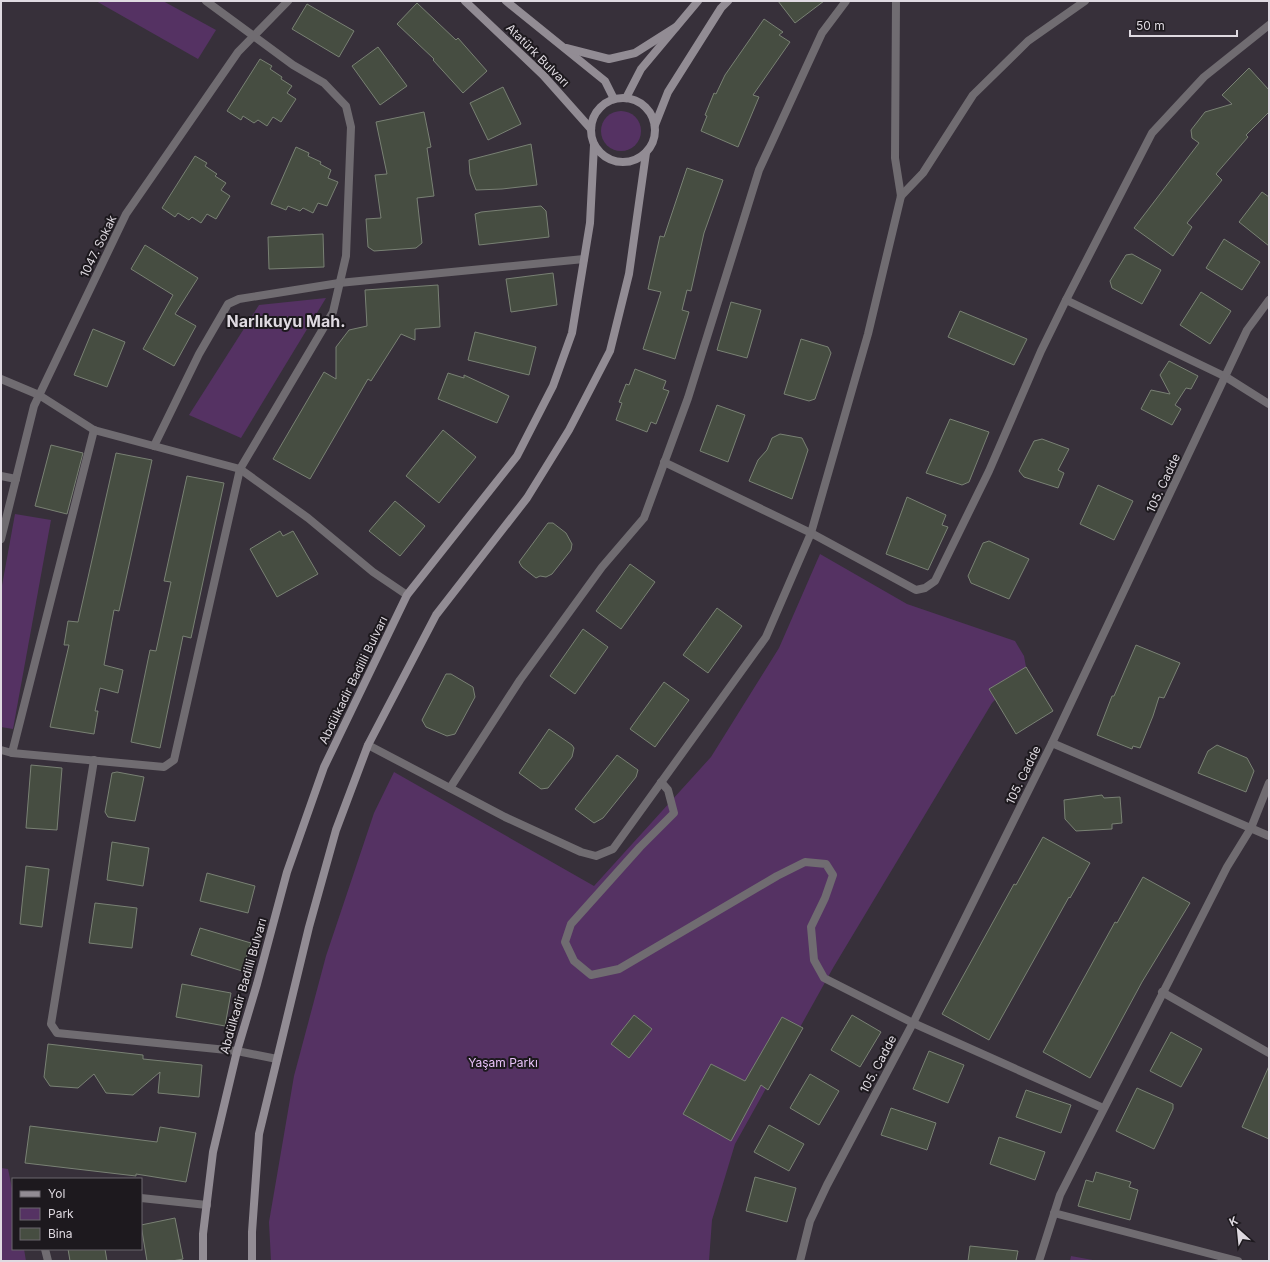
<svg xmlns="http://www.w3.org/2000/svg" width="1270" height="1262" font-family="Inter,sans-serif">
<rect width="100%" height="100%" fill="#37303a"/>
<!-- green -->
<g fill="#553263">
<path d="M96,1H163L216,30L198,59Z"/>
<circle cx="621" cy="131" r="20"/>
<path d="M326,298L241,438L189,415L259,305Z"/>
<path d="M15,514L51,520L13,729L1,727V591Z"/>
<path d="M820,554L907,604L1015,641L1024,656L1026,667L992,703L833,968L735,1144L712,1220L709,1261H271L269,1222L294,1076L326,956L374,813L394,772L594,886L711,757L779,648Z"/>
<path d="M1,1168L8,1169L13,1193V1249H24L26,1261H1Z"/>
<path d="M1071,1256L1098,1261H1070Z"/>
</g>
<!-- building -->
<g fill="#464d41" stroke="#798174">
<path d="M778,1H824L795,23Z"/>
<path d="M417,3L456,40L458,38L487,71L463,93L433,60L434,59L397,24Z"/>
<path d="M307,4L354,31L339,57L292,29Z"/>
<path d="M764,19L783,32L779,35L790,42L753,95L759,97L738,147L701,131L707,116L705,115L714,93L716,94L725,75Z"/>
<path d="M378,47L407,86L380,105L352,66Z"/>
<path d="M260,59L272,66L270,69L282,77L281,79L292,86L287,93L296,99L281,122L273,117L267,126L258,120L254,123L243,116L241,120L227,111Z"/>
<path d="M1249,68L1269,90V112L1246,135L1248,137L1216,174L1222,180L1187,223L1192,227L1173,256L1134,228L1199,143L1192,138L1191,130L1205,112L1232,104L1222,95Z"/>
<path d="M503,87L521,124L488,140L470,103Z"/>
<path d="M424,112L431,147L427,148L434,196L417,198L422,243L416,248L374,251L368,247L366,219L381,218L375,175L387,174L376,122Z"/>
<path d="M531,144L537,185L502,189L476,190L470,174L469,160Z"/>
<path d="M296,147L309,153L308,156L321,162L320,164L331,170L328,178L338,182L327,206L318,203L313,213L303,208L300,211L288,206L286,210L271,204Z"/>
<path d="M195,156L207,163L205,166L217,174L215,176L226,183L221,190L230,196L216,219L207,214L201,223L192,217L189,220L178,213L175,217L162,208Z"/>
<path d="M687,168L723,180L704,233L691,291L687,290L682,310L689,312L675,359L643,349L661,292L648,289L660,236L664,237Z"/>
<path d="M1262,192L1269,197V246L1239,222Z"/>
<path d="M541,206L546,211L549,237L479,245L475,214L481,212Z"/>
<path d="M323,234L324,267L269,269L268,237Z"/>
<path d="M1224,239L1260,262L1242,290L1206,268Z"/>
<path d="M145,245L198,278L175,314L196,326L174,366L143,349L173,295L131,269Z"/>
<path d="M1132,254L1161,270L1142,304L1112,288L1110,281L1126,255Z"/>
<path d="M553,273L557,305L511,312L506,279Z"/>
<path d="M438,285L440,327L415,329V340L401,334L371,381L368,379L310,479L273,459L324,372L336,379V347L349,330L367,326L365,290Z"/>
<path d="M1201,292L1231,311L1210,344L1180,325Z"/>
<path d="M731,302L761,310L747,358L717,350Z"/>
<path d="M960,311L1027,339L1014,365L948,337Z"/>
<path d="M93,329L125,342L107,387L74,375Z"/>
<path d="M475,332L536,347L529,375L468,360Z"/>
<path d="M801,339L828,347L831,353L815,399L809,401L784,394Z"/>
<path d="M1169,361L1198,376L1191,389L1186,388L1175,405L1181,409L1172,425L1141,409L1151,390L1170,394L1160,375Z"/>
<path d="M635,369L666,381L663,389L669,391L656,424L651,422L647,432L616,420L622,403L619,402L626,384L629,385Z"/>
<path d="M448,373L464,378V375L509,396L497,423L438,399Z"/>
<path d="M717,405L745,415L728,462L700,451Z"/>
<path d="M950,419L989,432L969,482L962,485L926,473Z"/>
<path d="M443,430L476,457L439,503L406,476Z"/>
<path d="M780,434L802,438L808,450L792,499L749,481L758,460L767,450L772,438Z"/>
<path d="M1042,439L1069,449L1058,470L1064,473L1058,488L1024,477L1019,471L1034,441Z"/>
<path d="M51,445L83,453L67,514L35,506Z"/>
<path d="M116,453L152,460L119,611L114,610L104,665L123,670L118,693L100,688L95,711H98L94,734L50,727L69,645H64L68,621L78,622Z"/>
<path d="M187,476L224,483L191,638L183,636L160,748L131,742L150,650L156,651L171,582L164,581Z"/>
<path d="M1098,485L1133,501L1114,540L1080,524Z"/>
<path d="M907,497L946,515L942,525L948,527L928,570L886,554Z"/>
<path d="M395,501L425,526L400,556L369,531Z"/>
<path d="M548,523H553L566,533L572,544L571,550L552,574L546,577L540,576L536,578L522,567L519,562Z"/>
<path d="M280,531L283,536L293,531L318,574L277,597L250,549Z"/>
<path d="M989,541L1029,559L1009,599L971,583L968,576L983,543Z"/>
<path d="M630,564L655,582L621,629L596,611Z"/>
<path d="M717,608L742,626L708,673L683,655Z"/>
<path d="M583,629L608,647L575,694L550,676Z"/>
<path d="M1136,645L1180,663L1164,698L1159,697L1153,716L1140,748L1133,746L1132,749L1097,735L1112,696H1114Z"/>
<path d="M1026,667L1053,711L1016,734L989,689Z"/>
<path d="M446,674H451L473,687L475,697L455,734L447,736L426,727L422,720Z"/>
<path d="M664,682L689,700L655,747L630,729Z"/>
<path d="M549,729L572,745L574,748L572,757L548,788L541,789L519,773Z"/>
<path d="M1217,745L1247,758L1254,771L1246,792L1198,773L1208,751Z"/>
<path d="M617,755L638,770L636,777L603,818L594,823L575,809Z"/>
<path d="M31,765L62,768L57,830L26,828Z"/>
<path d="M117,772L144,777L135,821L108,817L105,812L112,773Z"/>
<path d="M1102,795L1104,798L1120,797L1122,823L1112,824V829L1076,831L1065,819L1064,800Z"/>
<path d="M1043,837L1090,863L1070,898L1069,897L989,1040L942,1014L1014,884L1016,885Z"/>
<path d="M112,842L149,848L143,886L107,880Z"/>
<path d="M26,866L49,869L42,927L20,924Z"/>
<path d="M207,873L255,886L248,913L200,901Z"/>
<path d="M1143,877L1190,903L1142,982L1090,1078L1043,1052L1115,922L1117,923Z"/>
<path d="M95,903L137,908L132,948L89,943Z"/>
<path d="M200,928L251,943L242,971L191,955Z"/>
<path d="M182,984L231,993L225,1026L176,1017Z"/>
<path d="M634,1015L652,1029L629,1058L611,1044Z"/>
<path d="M852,1015L881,1032L860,1067L831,1050Z"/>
<path d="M782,1017L803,1028L768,1090L761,1085L731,1141L683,1114L711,1064L745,1081Z"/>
<path d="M1171,1032L1202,1049L1181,1087L1150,1071Z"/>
<path d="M48,1044L143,1055V1059L202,1065L199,1097L158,1093L160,1072L133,1095L106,1093L94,1074L78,1088L50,1086L44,1077Z"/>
<path d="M929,1051L964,1065L948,1103L913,1089Z"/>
<path d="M1269,1066V1139L1242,1127Z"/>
<path d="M810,1074L839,1091L819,1125L790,1108Z"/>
<path d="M1137,1088L1173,1104V1109L1154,1149L1116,1131Z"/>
<path d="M1026,1090L1071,1105L1061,1133L1016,1117Z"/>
<path d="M891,1108L936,1123L927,1150L881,1135Z"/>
<path d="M769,1125L804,1144L789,1171L754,1152Z"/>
<path d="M30,1126L157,1142L160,1127L196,1133L186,1182L136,1174V1176L25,1163Z"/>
<path d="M999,1137L1045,1152L1035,1180L990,1164Z"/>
<path d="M1096,1172L1131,1182L1129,1187L1138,1190L1130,1220L1078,1206L1086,1180L1093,1182Z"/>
<path d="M755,1177L796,1188L787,1222L746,1211Z"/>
<path d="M175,1218L183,1259L172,1261H147L141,1225Z"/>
<path d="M970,1246L1018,1251L1016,1261H968Z"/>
<path d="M68,1249H105L107,1261H70Z"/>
</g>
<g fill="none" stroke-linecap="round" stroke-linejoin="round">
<!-- street -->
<g stroke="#706c71" stroke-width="8">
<path d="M901,196L923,173L973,95L1028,41L1085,1"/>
<path d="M1066,300L1226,377L1269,404"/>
<path d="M1,379L39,395L94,430L240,469L308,518L373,572L407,595"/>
<path d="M154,446L199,354L228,304L239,299L339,283L584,259"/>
<path d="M664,462L811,533L916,590L925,588L935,581L989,471L1041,351L1066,300L1152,133L1204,77L1269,25"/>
<path d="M1,476L16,479"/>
<path d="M1,539L34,406L126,214L238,52L288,1"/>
<path d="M1052,743L1269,836"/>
<path d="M368,745L505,817L581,852L596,856L613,849L766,637L811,533L868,334L901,196L895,158L896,1"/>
<path d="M1,750L12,753L94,430"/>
<path d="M12,753L164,767L174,760L240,469L333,312L346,256L351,127L346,106L324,83L293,65L206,1"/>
<path d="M94,760L51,1024L57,1033L237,1051L277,1059"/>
<path d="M661,782L668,790L674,813L640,847L571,924L565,942L574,961L591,975L619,969L777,876L805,862L826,864L833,875L825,898L811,927L814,960L824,978L913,1023L1103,1108"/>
<path d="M450,788L520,680L602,567L644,518L688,398L759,170L822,33L846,1"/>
<path d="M1162,992L1269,1053"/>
<path d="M141,1198L207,1205"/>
<path d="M1054,1213L1238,1261"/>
<path d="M45,1249L48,1261"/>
<path d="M800,1261L810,1221L827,1185L913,1023L1052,743L1247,330L1269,300"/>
<path d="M1039,1261L1060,1195L1227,867L1251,828L1269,783"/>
</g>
<!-- secondary -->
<g stroke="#928c94" stroke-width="8">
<path d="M465,1L543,75L591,129"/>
<path d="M506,1L605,81L614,99"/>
<path d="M566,48L609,59L635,53L676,27"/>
<circle cx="623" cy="130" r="32"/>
<path d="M626,98L641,69L698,1"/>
<path d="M655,125L668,92L721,8L728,1"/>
<path d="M203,1261V1234L213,1152L237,1051L257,984L287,872L324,767L407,595L517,456L553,386L572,333L590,223L594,145"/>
<path d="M252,1261V1232L259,1134L309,927L336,830L368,745L436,615L527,498L569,430L610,351L629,274L646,153"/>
</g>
</g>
<g text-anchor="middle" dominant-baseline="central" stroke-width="4" stroke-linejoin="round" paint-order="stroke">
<!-- street labels -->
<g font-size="12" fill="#dfdae1" stroke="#1d191e">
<text transform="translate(538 55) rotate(45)">Atatürk Bulvarı</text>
<text transform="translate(98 246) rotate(-64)">1047. Sokak</text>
<text transform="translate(1163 483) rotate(-65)">105. Cadde</text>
<text transform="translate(353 680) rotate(-64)">Abdülkadir Badilli Bulvarı</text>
<text transform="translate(1023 775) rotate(-64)">105. Cadde</text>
<text transform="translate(243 986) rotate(-74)">Abdülkadir Badilli Bulvarı</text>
<text transform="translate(878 1064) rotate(-62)">105. Cadde</text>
</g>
<!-- park labels -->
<g font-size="12" fill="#e8c2f8" stroke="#1d191e">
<text x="503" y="1062">Yaşam Parkı</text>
</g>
<!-- district labels -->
<g font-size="16" font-weight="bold" fill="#dfdae1" stroke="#1d191e">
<text x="286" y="321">Narlıkuyu Mah.</text>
</g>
</g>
<!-- border -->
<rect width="1270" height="1262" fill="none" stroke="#dfdae1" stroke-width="4"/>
<!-- legend -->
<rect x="12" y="1178" width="130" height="72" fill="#1d191e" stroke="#6b666c"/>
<rect x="20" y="1191" width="20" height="6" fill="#928c94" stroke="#6b666c"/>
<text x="48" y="1198" font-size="12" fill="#dfdae1">Yol</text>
<rect x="20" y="1208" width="20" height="12" fill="#553263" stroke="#6b666c"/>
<text x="48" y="1218" font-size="12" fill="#dfdae1">Park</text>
<rect x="20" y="1228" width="20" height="12" fill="#464d41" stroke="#6b666c"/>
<text x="48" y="1238" font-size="12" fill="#dfdae1">Bina</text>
<!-- north arrow -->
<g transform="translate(1238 1230) rotate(333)" stroke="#1d191e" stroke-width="3" paint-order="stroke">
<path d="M0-3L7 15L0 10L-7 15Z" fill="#dfdae1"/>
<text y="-6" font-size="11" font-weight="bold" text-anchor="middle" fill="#dfdae1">K</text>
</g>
<!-- scale -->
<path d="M1130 30v6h107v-6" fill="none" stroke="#dfdae1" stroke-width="2"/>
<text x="1136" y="30" font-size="12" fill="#dfdae1" stroke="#1d191e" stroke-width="3" paint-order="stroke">50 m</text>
</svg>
